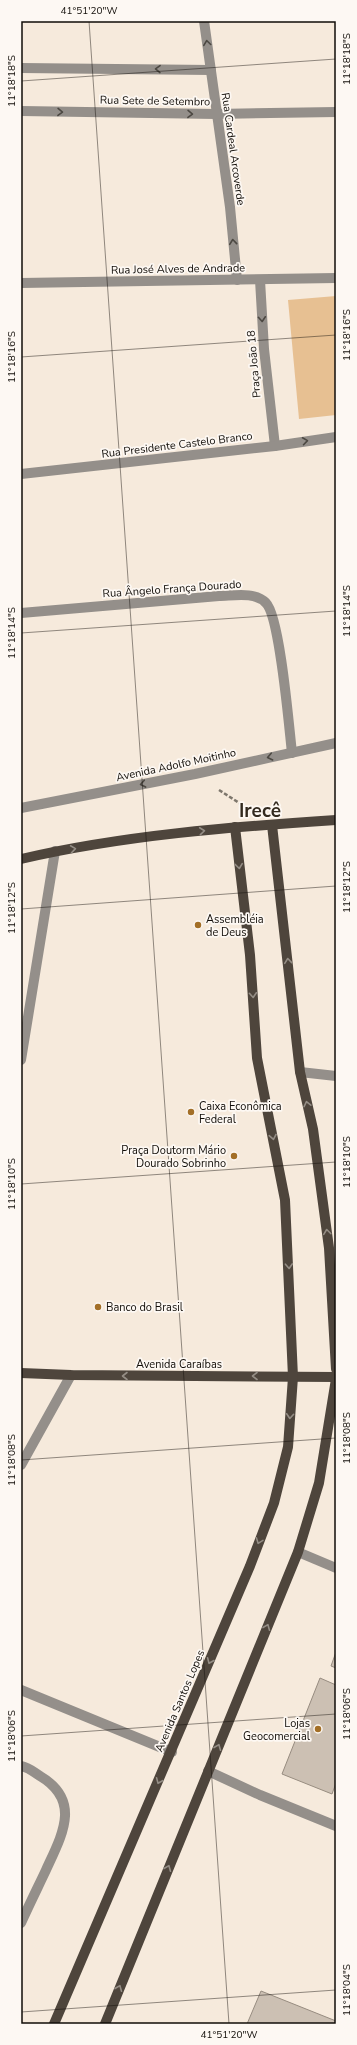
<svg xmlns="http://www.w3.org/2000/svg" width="357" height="2045" font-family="'Nunito Sans',sans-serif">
<rect width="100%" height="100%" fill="#f6eadc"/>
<!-- green -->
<path fill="#e7c092" d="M336,296V415L299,419L288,300Z"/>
<!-- building -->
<g fill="#ccc0b3" stroke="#978c80">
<path d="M336,1652V1668L331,1666Z"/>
<path d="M320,1678L336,1685V1783L332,1794L282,1774Z"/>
<path d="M261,1991L336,2021V2024H247Z"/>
</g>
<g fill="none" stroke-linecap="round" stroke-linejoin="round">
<!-- path -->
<path stroke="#7d766c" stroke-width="2.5" stroke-dasharray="4 2" stroke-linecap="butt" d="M219,790L244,806"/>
<!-- minor -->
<g stroke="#948f8a" stroke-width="10">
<path d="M204,21L230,207L237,280"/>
<path d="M21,68L211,70"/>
<path d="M21,111L216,114L336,112"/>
<path d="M260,280L264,349L275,446"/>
<path d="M21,283L336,278"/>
<path d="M21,474L275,446L336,437"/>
<path d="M21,613L219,596C232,596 255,591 266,603C280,617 289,727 292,753"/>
<path d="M21,808L195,774L336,743"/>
<path d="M21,1060L55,851"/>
<path d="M300,1072L336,1076"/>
<path d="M21,1465L71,1375"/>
<path d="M298,1552L336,1568"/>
<path d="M21,1690L172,1752"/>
<path d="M21,1766C28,1767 34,1772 40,1776C82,1801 62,1835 46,1870C38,1887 29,1905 21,1923"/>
<path d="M208,1771L260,1795L336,1826"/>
</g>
<!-- major -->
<g stroke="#4e453c" stroke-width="10">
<path d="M272,825L300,1072L313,1129L329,1248L336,1369"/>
<path d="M21,859C124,835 231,827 336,820"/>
<path d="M21,1373L71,1375L336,1377"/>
<path d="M54,2024L250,1566L274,1503L288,1447L293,1377L285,1200L257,1058L250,955L235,827"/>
<path d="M105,2024L298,1552L319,1483L336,1379"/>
</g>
</g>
<!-- one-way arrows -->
<defs><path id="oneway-chevron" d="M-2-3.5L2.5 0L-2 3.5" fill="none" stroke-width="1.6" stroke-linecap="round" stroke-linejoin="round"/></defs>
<g stroke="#4c4842">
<use href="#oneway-chevron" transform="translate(207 43) rotate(-98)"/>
<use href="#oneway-chevron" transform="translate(158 69) rotate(-179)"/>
<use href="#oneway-chevron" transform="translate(60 112) rotate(1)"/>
<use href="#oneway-chevron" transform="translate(190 114) rotate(1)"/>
<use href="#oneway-chevron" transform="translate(233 242) rotate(-96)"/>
<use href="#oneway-chevron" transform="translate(262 319) rotate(86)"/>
<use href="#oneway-chevron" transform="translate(305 441) rotate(-8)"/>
<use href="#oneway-chevron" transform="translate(270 757) rotate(168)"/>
<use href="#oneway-chevron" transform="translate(143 784) rotate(169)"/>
</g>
<g stroke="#948d85">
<use href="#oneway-chevron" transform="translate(202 831) rotate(-6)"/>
<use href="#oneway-chevron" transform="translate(73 849) rotate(-8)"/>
<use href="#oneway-chevron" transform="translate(239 866) rotate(83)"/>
<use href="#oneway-chevron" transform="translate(288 961) rotate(-96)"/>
<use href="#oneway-chevron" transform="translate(253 995) rotate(86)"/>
<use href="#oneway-chevron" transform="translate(307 1104) rotate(-103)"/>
<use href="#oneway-chevron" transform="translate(273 1137) rotate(79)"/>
<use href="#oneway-chevron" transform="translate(327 1232) rotate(-97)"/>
<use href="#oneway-chevron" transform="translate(289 1266) rotate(87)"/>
<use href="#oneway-chevron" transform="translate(125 1376) rotate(-180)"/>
<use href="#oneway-chevron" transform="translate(255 1376) rotate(-180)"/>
<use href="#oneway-chevron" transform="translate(290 1416) rotate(94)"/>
<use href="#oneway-chevron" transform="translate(259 1541) rotate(111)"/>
<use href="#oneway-chevron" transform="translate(267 1627) rotate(-68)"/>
<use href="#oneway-chevron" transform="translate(210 1661) rotate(113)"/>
<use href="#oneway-chevron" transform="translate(218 1747) rotate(-68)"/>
<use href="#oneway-chevron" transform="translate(159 1781) rotate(113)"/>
<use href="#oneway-chevron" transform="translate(168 1868) rotate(-68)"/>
<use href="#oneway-chevron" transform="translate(119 1988) rotate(-68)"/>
</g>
<!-- ticks -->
<path fill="none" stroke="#110d08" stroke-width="1" stroke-opacity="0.45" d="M89,21L229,2024M21,81L336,59M21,357L336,335M21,633L336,611M21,909L336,886M21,1184L336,1162M21,1460L336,1438M21,1736L336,1714M21,2012L336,1990"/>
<!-- markers -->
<g fill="#a36f27" stroke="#fdf8f3" stroke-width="1.5">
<circle cx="198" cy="925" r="4"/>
<circle cx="191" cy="1112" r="4"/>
<circle cx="234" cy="1156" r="4"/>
<circle cx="98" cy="1307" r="4"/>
<circle cx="318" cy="1729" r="4"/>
</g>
<g text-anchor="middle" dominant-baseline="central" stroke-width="3.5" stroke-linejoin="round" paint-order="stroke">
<!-- street labels -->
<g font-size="11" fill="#110d08" stroke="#fdf8f3">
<text transform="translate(155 101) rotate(1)">Rua Sete de Setembro</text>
<text transform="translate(233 149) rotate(82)">Rua Cardeal Arcoverde</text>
<text transform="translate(178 269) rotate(-1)">Rua José Alves de Andrade</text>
<text transform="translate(254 364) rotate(-95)">Praça João 18</text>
<text transform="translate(177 445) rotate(-7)">Rua Presidente Castelo Branco</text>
<text transform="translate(172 589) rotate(-4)">Rua Ângelo França Dourado</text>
<text transform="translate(176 765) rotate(-12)">Avenida Adolfo Moitinho</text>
<text x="179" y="1364">Avenida Caraíbas</text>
<text transform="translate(180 1701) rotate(-67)">Avenida Santos Lopes</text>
</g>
<!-- poi labels -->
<g font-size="11" fill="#110d08" stroke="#fdf8f3" text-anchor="start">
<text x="206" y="919">Assembléia<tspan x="206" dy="13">de Deus</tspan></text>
<text x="199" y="1106">Caixa Econômica<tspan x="199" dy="13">Federal</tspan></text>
<text x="226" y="1150" text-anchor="end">Praça Doutorm Mário<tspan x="226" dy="13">Dourado Sobrinho</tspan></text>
<text x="106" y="1307">Banco do Brasil</text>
<text x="310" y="1723" text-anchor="end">Lojas<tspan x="310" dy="13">Geocomercial</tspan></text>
</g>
<!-- town labels -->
<g font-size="19" font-weight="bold" fill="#332a1f" stroke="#fdf8f3">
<text x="260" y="811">Irecê</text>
</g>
</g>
<!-- border -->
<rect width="357" height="2045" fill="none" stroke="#fdf8f3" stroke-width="44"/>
<rect x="22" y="22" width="313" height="2001" fill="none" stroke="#110d08" stroke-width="1.5"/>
<g font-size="10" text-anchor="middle" fill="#110d08">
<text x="89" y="14">41°51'20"W</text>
<text transform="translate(346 59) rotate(-90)" y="4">11°18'18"S</text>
<text transform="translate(11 81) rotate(-90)" y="4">11°18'18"S</text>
<text transform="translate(346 335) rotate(-90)" y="4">11°18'16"S</text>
<text transform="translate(11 357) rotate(-90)" y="4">11°18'16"S</text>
<text transform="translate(346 611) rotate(-90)" y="4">11°18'14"S</text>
<text transform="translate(11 633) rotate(-90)" y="4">11°18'14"S</text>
<text transform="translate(346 887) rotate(-90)" y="4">11°18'12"S</text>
<text transform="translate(11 908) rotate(-90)" y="4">11°18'12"S</text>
<text transform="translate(346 1162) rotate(-90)" y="4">11°18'10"S</text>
<text transform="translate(11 1184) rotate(-90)" y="4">11°18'10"S</text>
<text transform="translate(346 1438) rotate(-90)" y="4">11°18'08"S</text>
<text transform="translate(11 1460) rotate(-90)" y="4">11°18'08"S</text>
<text transform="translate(346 1714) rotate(-90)" y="4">11°18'06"S</text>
<text transform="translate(11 1736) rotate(-90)" y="4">11°18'06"S</text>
<text transform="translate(346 1990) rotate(-90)" y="4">11°18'04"S</text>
<text x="229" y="2038">41°51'20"W</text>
</g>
</svg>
